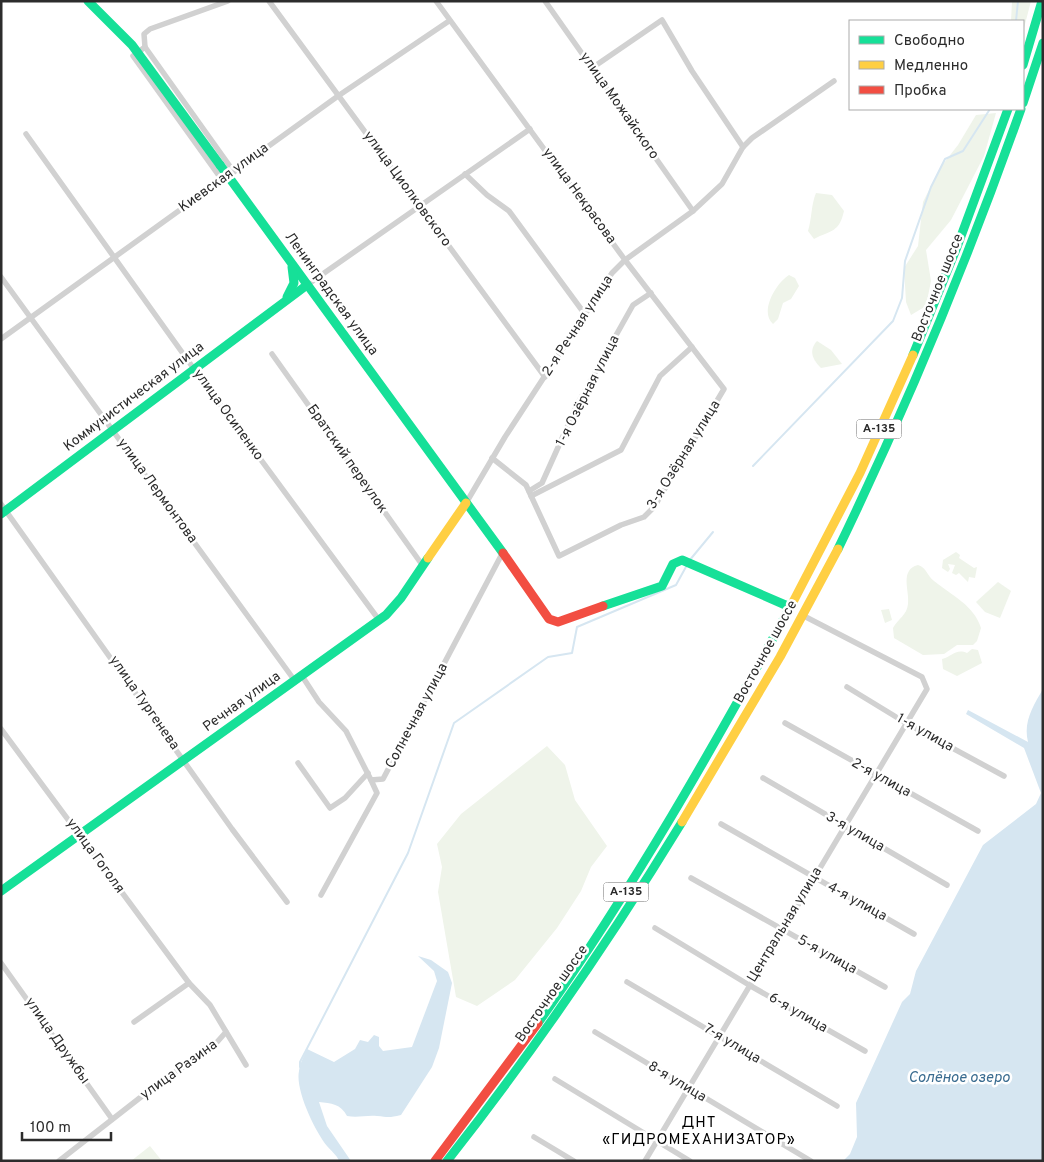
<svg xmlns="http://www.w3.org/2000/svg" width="1044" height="1162" font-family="Overpass,sans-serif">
<rect width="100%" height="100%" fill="#fff"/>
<!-- green -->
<g fill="#eff4ea">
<path d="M1012,1H1031L1023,32V21H1011Z"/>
<path d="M996,113L984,156L951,220L926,250L931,281L926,306L911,315L906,302L904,268L918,246L923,202L940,168L958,145L976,115Z"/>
<path d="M816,193L832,195L844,211C839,233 831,230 814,239L808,231C812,218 811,205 816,193Z"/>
<path d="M789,275L795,278L799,286L791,299L783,303L778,319L773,324C759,312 776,283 789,275Z"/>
<path d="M817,341L831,350L842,364L821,368C813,360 808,351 817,341Z"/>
<path d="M956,552L960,555L959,558L974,568L977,567L975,578L969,577L968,582L959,573L956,575L952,573L955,565L948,564L950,569L948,572L942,568L943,560Z"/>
<path d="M918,565C927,568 927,576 934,581C951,595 974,605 981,628L977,641L973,645H957L944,654L923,655L894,638L893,628C898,619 907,615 908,604C910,591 899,570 918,565Z"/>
<path d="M998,582L1011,591L1000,618L985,612L976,602Z"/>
<path d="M889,609L892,620L885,623L881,610Z"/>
<path d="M972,649L978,650L982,663L957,676L943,669L942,659C951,657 956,648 967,653Z"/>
<path d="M547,746L565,765L575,800L607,846L591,867L581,891L557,928L515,980L477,1006L456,997L438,892L442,867L437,844L461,814Z"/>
<path d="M150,1146L162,1161H131Z"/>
</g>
<!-- water -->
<g fill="#d6e6f1">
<path d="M1043,689V1161H843L850,1154L857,1137L856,1103L902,1002L910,994L916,971L983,845L1036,804L1041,793L1024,748L966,714L968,710L1028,742C1023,722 1033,706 1043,689Z"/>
<path d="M418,956L431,960L448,972L452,983L439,1048L432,1067L401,1115C389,1118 388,1117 377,1116C366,1115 358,1118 347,1116C341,1104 331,1103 319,1102L327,1126L351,1161H339C337,1155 331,1151 327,1146C315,1131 295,1090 299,1071C300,1063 304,1056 307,1049L334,1062L355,1049L360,1040L368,1042L374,1035L379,1037V1046L383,1051L412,1047L437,981L434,971Z"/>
</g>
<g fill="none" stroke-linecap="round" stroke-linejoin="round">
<!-- stream -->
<g stroke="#d6e6f1" stroke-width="2">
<path d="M1016,21L1018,1"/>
<path d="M753,466L893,321L902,298L905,261L931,187L945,159L963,151L990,109"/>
<path d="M689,561L713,532"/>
<path d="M300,1067V1062L408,853L454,723L548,657L572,653L577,627L676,585L687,565"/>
</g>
<!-- street -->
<g stroke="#d1d1d1" stroke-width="5.5">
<path d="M269,1L545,377"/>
<path d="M436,1L625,260L724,389L654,507L644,517L621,525L559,556L526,485L492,458"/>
<path d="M545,1L693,211"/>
<path d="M145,47L144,34L150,29L228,1"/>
<path d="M592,68L662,20L692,71L743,147"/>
<path d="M26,134L194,369L379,620"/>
<path d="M465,174L487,195L509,211L584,313"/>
<path d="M222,180L133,56L145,47L234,172"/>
<path d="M1,277L295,681"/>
<path d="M307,285L530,129"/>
<path d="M1,339L338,96L449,21"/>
<path d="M272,354L423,566"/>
<path d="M529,491L542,483L578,403L633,305L651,293"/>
<path d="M531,496L621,450L660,376L692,347"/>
<path d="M466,503L505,437L612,273L625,260L693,211L722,184L743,147L752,138L834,81"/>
<path d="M1,504L232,829L287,902"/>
<path d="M302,676L319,702L346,731L371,780"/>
<path d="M847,687L906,723L1004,776"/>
<path d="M785,723L978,831"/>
<path d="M1,729L189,983L210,1005L246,1065"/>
<path d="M298,763L330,808L345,798L368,773"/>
<path d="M763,778L947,885"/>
<path d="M721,824L914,934"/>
<path d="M691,878L885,987"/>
<path d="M321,895L377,793L371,780L383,779L503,552"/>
<path d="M655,928L749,985L865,1051"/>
<path d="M1,963L112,1119"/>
<path d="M627,982L837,1106"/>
<path d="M134,1022L189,983"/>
<path d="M595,1032L811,1161"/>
<path d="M555,1079L690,1161"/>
<path d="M534,1137L574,1161"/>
<path d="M59,1161L164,1079L210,1050L226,1032"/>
<path d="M645,1161L927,689L922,677L802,615"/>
</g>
<!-- fast -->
<g stroke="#16e098" stroke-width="9">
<path d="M1023,65L1042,1"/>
<path d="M1023,103L1043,43"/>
<path d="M220,165L503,553"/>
<path d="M287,297L294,283L292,267"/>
<path d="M913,355L957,247L1008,109"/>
<path d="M1,514L307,285"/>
<path d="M838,549C907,406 968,259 1021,109"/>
<path d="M603,606L662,586L673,564L682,560L790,607"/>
<path d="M1,891L386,615L401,598L428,558"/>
<path d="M538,1023C633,889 714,746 793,602"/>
<path d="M447,1161C532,1053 610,940 682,822"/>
</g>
<!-- slow -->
<g stroke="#ffcf43" stroke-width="9">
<path d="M428,558L466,503"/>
<path d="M793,602L860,473L913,355"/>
<path d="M682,822L780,657L838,549"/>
</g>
<!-- jam -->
<g stroke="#f24e42" stroke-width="9">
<path d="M503,553L549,619L558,622L603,606"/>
<path d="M435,1161L538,1023"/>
</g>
<!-- fast-bridge -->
<path stroke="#16e098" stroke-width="9" d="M88,1L132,45L220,165"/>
</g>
<g text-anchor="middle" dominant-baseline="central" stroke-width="5" stroke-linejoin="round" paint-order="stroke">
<!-- shield labels -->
<g fill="#fff" stroke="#6b6b6b" stroke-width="1">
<rect x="856.5" y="419.5" width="45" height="19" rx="4"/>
<rect x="603.5" y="882.5" width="45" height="19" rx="4"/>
</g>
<g font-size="12" font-weight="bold" fill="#2c2c2c">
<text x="879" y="429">А-135</text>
<text x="626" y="892">А-135</text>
</g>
<!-- street labels -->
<g font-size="14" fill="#2c2c2c" stroke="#fff">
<text transform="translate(619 106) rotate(55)">улица Можайского</text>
<text transform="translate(224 178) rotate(-36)">Киевская улица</text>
<text transform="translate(407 189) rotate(54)">улица Циолковского</text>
<text transform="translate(579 196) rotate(54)">улица Некрасова</text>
<text transform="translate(938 288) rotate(-68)">Восточное шоссе</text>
<text transform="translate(331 294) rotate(54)">Ленинградская улица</text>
<text transform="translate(578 326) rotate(-57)">2-я Речная улица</text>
<text transform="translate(588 391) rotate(-63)">1-я Озёрная улица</text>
<text transform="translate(134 397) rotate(-37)">Коммунистическая улица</text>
<text transform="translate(228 415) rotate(54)">улица Осипенко</text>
<text transform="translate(684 455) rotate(-58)">3-я Озёрная улица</text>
<text transform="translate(347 459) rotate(55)">Братский переулок</text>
<text transform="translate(157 491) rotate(54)">улица Лермонтова</text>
<text transform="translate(766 652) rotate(-61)">Восточное шоссе</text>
<text transform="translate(242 702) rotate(-36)">Речная улица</text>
<text transform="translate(144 703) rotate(55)">улица Тургенева</text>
<text transform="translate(417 716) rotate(-62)">Солнечная улица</text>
<text transform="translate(925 733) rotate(29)">1-я улица</text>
<text transform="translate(881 778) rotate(29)">2-я улица</text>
<text transform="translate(855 832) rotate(30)">3-я улица</text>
<text transform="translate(95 856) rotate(54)">улица Гоголя</text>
<text transform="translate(857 902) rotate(29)">4-я улица</text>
<text transform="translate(785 925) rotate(-59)">Центральная улица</text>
<text transform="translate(827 955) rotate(29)">5-я улица</text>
<text transform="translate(552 994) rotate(-55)">Восточное шоссе</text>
<text transform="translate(798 1013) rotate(30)">6-я улица</text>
<text transform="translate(57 1041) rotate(55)">улица Дружбы</text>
<text transform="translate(732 1044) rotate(31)">7-я улица</text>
<text transform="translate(179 1070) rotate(-36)">улица Разина</text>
<text transform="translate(677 1082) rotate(31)">8-я улица</text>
</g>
<!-- water labels -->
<g font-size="15" font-style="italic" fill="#396b8f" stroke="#fff">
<text x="959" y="1078">Солёное озеро</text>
</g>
<!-- neighbourhood labels -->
<g font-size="15" letter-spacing="1" fill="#000" stroke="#fff">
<text x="699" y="1123">ДНТ<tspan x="699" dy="17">«ГИДРОМЕХАНИЗАТОР»</tspan></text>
</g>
</g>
<!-- border -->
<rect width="1044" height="1162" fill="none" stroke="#2c2c2c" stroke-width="5"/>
<!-- legend -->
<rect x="849" y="20" width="175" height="90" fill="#ffffff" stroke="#ababab"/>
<rect x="859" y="36" width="25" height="8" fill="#16e098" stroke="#ababab"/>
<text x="894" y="45" font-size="15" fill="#2c2c2c">Свободно</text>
<rect x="859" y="61" width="25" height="8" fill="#ffcf43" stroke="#ababab"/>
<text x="894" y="70" font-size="15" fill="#2c2c2c">Медленно</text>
<rect x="859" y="86" width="25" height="8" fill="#f24e42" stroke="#ababab"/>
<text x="894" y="95" font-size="15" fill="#2c2c2c">Пробка</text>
<!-- scale -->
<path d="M22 1132v8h89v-8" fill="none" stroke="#2c2c2c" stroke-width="2.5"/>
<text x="30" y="1132" font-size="15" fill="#2c2c2c" stroke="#ffffff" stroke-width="4" paint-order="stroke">100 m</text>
</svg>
